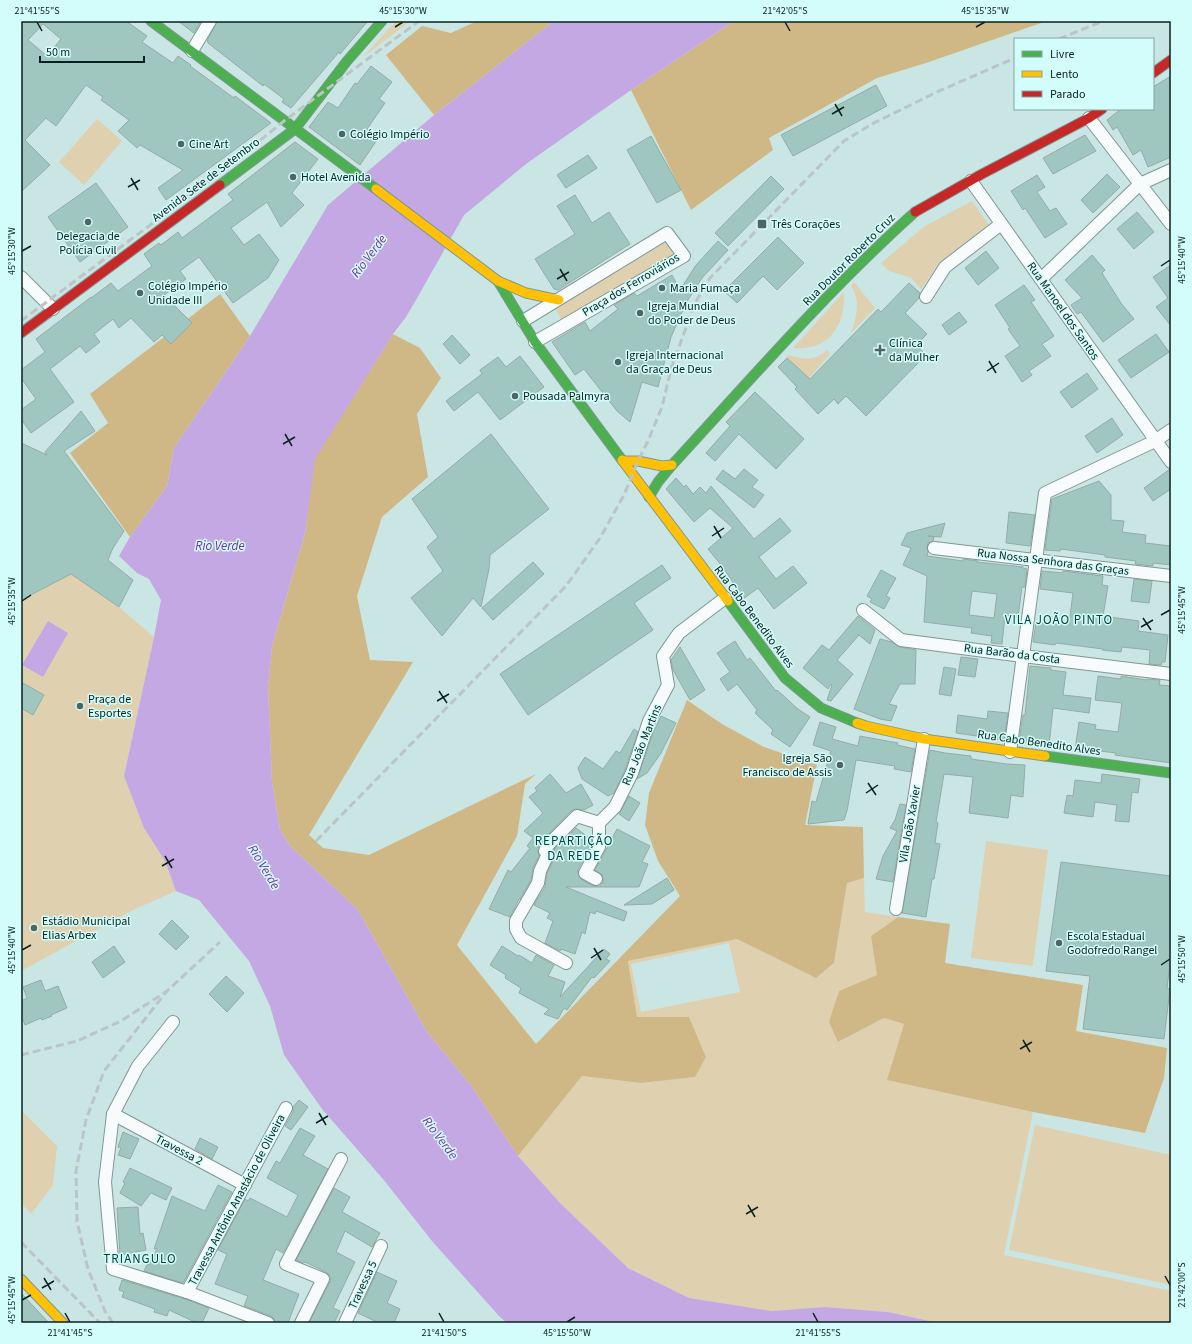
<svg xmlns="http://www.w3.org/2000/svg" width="1192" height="1344" font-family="'Source Sans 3',sans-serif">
<rect width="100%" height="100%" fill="#c9e6e4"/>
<!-- green -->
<g fill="#dfd1b0" fill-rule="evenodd">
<path d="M396,21H410L362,58Z"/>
<path d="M97,119L122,141L84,185L59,162Z"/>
<path d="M972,201L989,225L939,263L921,289L911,278L889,271L881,263L925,226Z"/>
<path d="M668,241L676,254L562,321L555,308Z"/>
<path d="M854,282L875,308L851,333C857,316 861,301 851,286Z"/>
<path d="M844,292C846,325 828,352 793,348Z"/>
<path d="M827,350L830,354L809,378L786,357L789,355C803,360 815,361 827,350Z"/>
<path d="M71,574L119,607L154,637L124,776L144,828L165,861L176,891L133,910L21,971V601Z"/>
<path d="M986,841L1048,850L1033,966L971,958Z"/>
<path d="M864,878L865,912L898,917L871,936L878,975L839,1042L884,1018L904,1024L888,1080L1033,1112L1004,1255L1171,1291V1323H939L888,1312L825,1307L772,1311L689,1298L628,1268L560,1203L518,1156L582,1076L641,1083L694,1077L706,1057L689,1017L637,1018L628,961L737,939L816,978L834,963L847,883ZM729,943L740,992L641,1012L631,964Z"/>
<path d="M21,1110L57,1146L53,1185L31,1214L21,1203Z"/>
<path d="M1035,1125L1171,1155V1285L1009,1250Z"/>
</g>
<!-- forest -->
<g fill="#d0b886">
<path d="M477,21H554L434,115L386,55L422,26L451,33Z"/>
<path d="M734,21H1047L926,63L877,78L769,138L773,150L691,210L631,90Z"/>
<path d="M220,294L250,336L174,448L167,486L130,537L70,453L108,423L90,394Z"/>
<path d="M393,334L420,348L441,378L417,414L428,477L382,517L357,596L370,660L413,662L309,835L323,848L369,855L536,774L525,784L517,836L457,945L536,1044L680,896L658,861L645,825L649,793L687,700L722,724L764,747L817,765L805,825L863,827L864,878L847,883L834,963L816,978L737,939L628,961L637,1017H689L706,1057L695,1077L641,1083L582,1076L518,1156L472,1087L427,1032L358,910L290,846L280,830L272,782L268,687L272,646L305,533L314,459Z"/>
<path d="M898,917L950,924L945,963L1083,985L1076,1031L1167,1048L1164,1078L1145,1133L1033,1112L887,1080L904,1024L884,1018L838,1042L829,1022L839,991L877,975L871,936Z"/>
</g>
<!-- water -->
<g fill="#c3a8e3">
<path d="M554,21H734L631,90L526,164L464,215L416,300L406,317L393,334L315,459L305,533L272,646L268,687L272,782L280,830L290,846L358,910L427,1032L472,1087L518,1156L560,1203L628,1268L689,1298L772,1311L825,1307L888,1312L939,1323H507L499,1316L432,1241L383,1179L322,1109L284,1055L270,1006L249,961L199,900L176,891L165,861L144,828L124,776L154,637L161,600L149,579L137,573L119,556L130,537L167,486L174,448L250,336L328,205L434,115Z"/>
<path d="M48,621L68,633L43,677L22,665Z"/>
</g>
<!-- building -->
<g fill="#a0c7bf" stroke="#95aba7" fill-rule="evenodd">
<path d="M21,21H126L147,36L142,42L173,63L178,56L191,65L190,66L234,98L235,96L271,123L166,200L158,188L183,170L140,145L137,148L118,131L129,120L101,100L103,97L86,85L56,126L46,118L25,140L50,165L21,192ZM43,24L61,39L47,56L28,40Z"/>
<path d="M178,21H201L194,33Z"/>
<path d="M217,21H368L340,54L339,52L291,108L282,102L284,99L264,84L263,86L208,43V42L207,41Z"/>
<path d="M371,66L392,82L379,99L385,103L367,129L379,137L360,165L309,127L328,102L338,108L355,83L357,84Z"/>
<path d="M1171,76V157L1148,167L1141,150L1133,155L1117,127L1113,130L1107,120L1121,109H1153V87Z"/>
<path d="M876,85L887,106L793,156L781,135Z"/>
<path d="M1085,135L1096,151L1053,174L1043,158Z"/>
<path d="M651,136L681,190L657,203L627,150Z"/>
<path d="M295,142L318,159L292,193L304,205L281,227L267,202L231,228L244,245L259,234L279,260L268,278L233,303L199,257L180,271L186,279L164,295L192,323L171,344L162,335L154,342L131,318L119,328L113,319L94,334L100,342L86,353L80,346L50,369L74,402L31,433L21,419V410L36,399L21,378V370L45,352L36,339L91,297V298L111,283L118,291L152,266L144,254L159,243L161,245L178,232L182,238L233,200L228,194Z"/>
<path d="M588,155L597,168L566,188L557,175Z"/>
<path d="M1107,174L1120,187L1093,213L1081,200Z"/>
<path d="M1037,175L1045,187L1037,192L1050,211L1056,208L1067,224L1045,238L1025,208L1023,210L1011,191Z"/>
<path d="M771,176L784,189L728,246L715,233Z"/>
<path d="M96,183L128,227L80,262L48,217Z"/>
<path d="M575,195L592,223L609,212L630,244L558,290L554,289L535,259L575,234L557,206Z"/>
<path d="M1137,212L1154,232L1134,249L1117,229Z"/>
<path d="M778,237L804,263L777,290L763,276L737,303L724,291Z"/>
<path d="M718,241L728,250L702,278L686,303L671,337L658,387L642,382L630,422L617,411L584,369L575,375L552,342L585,322L590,331L618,309L614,305L634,293L637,296L672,275L680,290L696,265Z"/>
<path d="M986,251L999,268L978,285L965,268Z"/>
<path d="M1092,255L1105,270L1102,273L1121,303L1134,319L1103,342L1081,312L1077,314L1071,305L1082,298L1065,280Z"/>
<path d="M1171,265V326L1156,307L1168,298L1153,277Z"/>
<path d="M909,283L920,293L919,298L905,313L927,334L916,345L926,355L866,416L846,396L838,404L834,399L818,414L795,389L797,387L778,367L787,358L810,379L878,309L881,312Z"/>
<path d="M1024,285L1035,300L1031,302L1054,336L1042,344L1051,356L1029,371L1032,375L1022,382L1005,356L1020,346L1008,329L1010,328L995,305Z"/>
<path d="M959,312L967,322L949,335L942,325Z"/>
<path d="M1156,334L1169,352L1131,378L1118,360Z"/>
<path d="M452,335L470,355L460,364L443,344Z"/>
<path d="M520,356L544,387L500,420L478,392L454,411L446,401L482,374L480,370L498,357L506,367Z"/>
<path d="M1087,373L1098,389L1072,408L1060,392Z"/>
<path d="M755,392L804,439L776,469L739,434L715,461L706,453L730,426L726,422Z"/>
<path d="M81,411L95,431L64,451L124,531L113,548L108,560L133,580L119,607L71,574L21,600V443L47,455L45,452Z"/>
<path d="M1112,418L1123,435L1097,453L1085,436Z"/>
<path d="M491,434L549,509L490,555L489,569L481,607L473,598L442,636L411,598L443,571L427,547L438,537L412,499Z"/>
<path d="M744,469L758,480L752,487L764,495L754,508L716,479L723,470L735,479Z"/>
<path d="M1170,469H1171V489L1153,501L1144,488Z"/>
<path d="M676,478L684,487L686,485L693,494L700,487L706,493L711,486L754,539L780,518L791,531L759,557L776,579L793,566L807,583L774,609L758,588L743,599L733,585L734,584L722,566L708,549L733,528L710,508L694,522L666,489Z"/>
<path d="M1099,481L1111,495V520L1124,521L1122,532L1146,535L1145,543L1171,546V565L1153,563V566L1135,564L1136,561L1105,557V555L1061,549L1060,551L1045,550L1052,499Z"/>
<path d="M1009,512L1035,515L1030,546L1006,543Z"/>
<path d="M945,523L941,537L928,536L934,537L933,541L928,543L927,547L928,552L927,556L963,561V559L978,561L977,562L1023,567V568L1027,569L1025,587H1022L1018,617L1005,615L1002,644L991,643L992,636L971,633L972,628L924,622L927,576L903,565L911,548L901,545L907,533ZM972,591L997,594L994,618L969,615Z"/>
<path d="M533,562L544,574L493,620L482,608Z"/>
<path d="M662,565L671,578L634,603L653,630L528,715L500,674Z"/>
<path d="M881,570L896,578L886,596L890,598L884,609L870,602L872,599L867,596Z"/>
<path d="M1042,571L1063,573V571L1103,576L1102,585L1108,586L1103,616L1139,621L1138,631L1168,635L1165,662H1162L1161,665L1149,664L1150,650L1122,647L1121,652L1102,650L1103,649L1056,643L1055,645L1033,642L1036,622L1061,625L1062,623L1069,624L1073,593L1040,589Z"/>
<path d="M1134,579L1152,581L1149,603L1131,601Z"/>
<path d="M858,616L875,630L870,644L859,635L837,660L853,674L831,701L827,700L832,685L831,684L828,689L803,668L822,645L829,650Z"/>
<path d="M880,639L892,642L900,647L916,650L915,684H900L889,704L897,706L891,721L880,719L854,709Z"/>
<path d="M735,641L747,660L750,658L776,691L777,690L798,709L810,717L790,747L771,734L773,730L755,713L757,710L737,684L728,691L720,679L730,672L717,653Z"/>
<path d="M680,647L705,690L690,700L673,670L671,660Z"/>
<path d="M961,657L978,659L975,677L958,675Z"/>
<path d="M1030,666L1051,668V670L1066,672L1063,695L1091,698L1089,713L1053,708L1049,746L1019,742L1023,715H1025Z"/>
<path d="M944,667L956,669L951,696L939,694Z"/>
<path d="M1098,676L1121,679V676L1147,680V679L1160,680L1159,685L1171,686V763L1115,755L1116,753L1092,750V752L1075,750L1079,722L1096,725L1095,729L1118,732L1122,703L1095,700Z"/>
<path d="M21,682L44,695L33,715L21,708Z"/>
<path d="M988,711L1008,713L1004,740L956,733L958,715L987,719Z"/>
<path d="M661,716L676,723L661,753L647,773L637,779L653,733Z"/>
<path d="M820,722L836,727L832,739L858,746L860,736L898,743L897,745L915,749L911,772L894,769L895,766L856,760L847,811L844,820L808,824L812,801L816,802L831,751L813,745Z"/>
<path d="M634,729L638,732L625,770L614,793L608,796L582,779L578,768L585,757L603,769L616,751L620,753Z"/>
<path d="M930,750L945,753L971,756V759L1007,764L1025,765L1023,797L1011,795L1008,818L969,813L973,777L944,774L936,822L938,823L935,843L940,844L934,879H932L926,917L902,913Z"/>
<path d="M550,774L566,793L581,784L593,805L584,810L576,809L572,810L543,840L538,848V852L539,855L533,868L531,880L520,899H519L510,917L489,909L508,870L511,872L530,848L527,846L533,838L524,831L543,813L529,797L537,791L535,788Z"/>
<path d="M1102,774L1140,779L1138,793L1132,792L1129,822L1115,821L1117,805L1095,802L1093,817L1064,813L1067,795L1073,796L1075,780L1101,783Z"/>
<path d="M629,796L640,803L629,821L619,814Z"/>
<path d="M900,804L906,805L893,882L876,879L883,856L897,831L890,828L895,820Z"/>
<path d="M576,828L592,840V845L578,869V874L581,879L593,886H600L603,882V878L602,875L595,870L617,829L650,846L642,862L648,864L639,887H566L627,912L624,921L596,911L595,914L590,912L585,934L582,932L575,954L561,949L560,951L545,943L553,921L547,918L550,913L534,905L545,887L547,873L555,857L554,849Z"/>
<path d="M1061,862L1171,876V955L1167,988L1170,989L1164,1039L1083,1029L1090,976L1046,971Z"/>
<path d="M667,878L674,890L652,904L624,905Z"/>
<path d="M172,920L189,937L176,950L159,934Z"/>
<path d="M114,946L125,962L103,978L92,962Z"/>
<path d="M502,946L518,956L519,955L532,963L536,955L554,965L548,976L565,982L560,997L604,949L610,954L606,959L610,961L594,978L592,977L567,1010L564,1008L558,1019L544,1014L549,1009L519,993L521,988L505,978L506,975L490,965Z"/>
<path d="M226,976L244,993L227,1012L209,994Z"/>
<path d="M41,980L45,991L58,986L67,1008L51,1015L52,1016L42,1020L41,1018L25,1025L21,1015V1001L27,998L23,987Z"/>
<path d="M299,1100L308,1107L291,1130L285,1126L293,1112V1107Z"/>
<path d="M300,1128L315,1136L303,1155L328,1169L283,1253L276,1249L263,1280L299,1294L288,1323H275L274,1319L271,1316L244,1306L248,1296L215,1284L227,1254L218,1250L245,1199L248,1201L250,1198L287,1217L298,1195L267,1178L276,1161L280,1163Z"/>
<path d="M123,1132L139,1139L130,1159L118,1155L121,1148L118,1147Z"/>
<path d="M200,1138L218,1147L212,1159L195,1149Z"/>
<path d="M130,1168L172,1188L166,1200L151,1193L141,1206L120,1193L125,1183L123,1182Z"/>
<path d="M218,1185L232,1192L183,1283L144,1271L148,1263L149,1265L157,1249H154L172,1196L205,1211Z"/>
<path d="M334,1188L350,1197L342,1212L380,1233L372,1247L345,1231L336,1252L355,1262L333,1308L340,1311L334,1323H309L330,1282L331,1277L326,1272L305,1262L304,1263L296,1260Z"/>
<path d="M138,1207L140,1234L143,1233L146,1250L120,1255L117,1208Z"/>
<path d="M377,1272L397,1281L387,1303L400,1309L394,1323H379L358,1313Z"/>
<path d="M122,1280L185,1299L209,1308L202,1323H197L169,1310L167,1316L154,1312L155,1309L122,1297L124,1292L119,1290Z"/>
<path d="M21,1293L49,1323H25L21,1319Z"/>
</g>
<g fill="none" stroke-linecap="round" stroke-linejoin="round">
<!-- street casing -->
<g stroke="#809795" stroke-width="14">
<g id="street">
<path d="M192,51L210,21"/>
<path d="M1089,118L1171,224"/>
<path d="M971,181L1171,462"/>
<path d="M21,277L53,309"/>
<path d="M1041,279L1140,184L1171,170"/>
<path d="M926,297L945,267L1001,224"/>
<path d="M523,321L667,233L684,256L535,342"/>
<path d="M934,548L1171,576"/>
<path d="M863,610L901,640L1023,656L1171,674"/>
<path d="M1010,752L1045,493L1155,441L1171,430"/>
<path d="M596,879L585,873L599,847V823L615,807L632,773L649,721L668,685L663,656L679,633L725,598"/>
<path d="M896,909L924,739"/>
<path d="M566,963L521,938L516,929V921L538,883L540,871L548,854L545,851L548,845L577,816L599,823"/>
<path d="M173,1022L138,1066L113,1114L105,1182L113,1269L187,1292L268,1323"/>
<path d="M113,1114L245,1185"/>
<path d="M187,1292L286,1108"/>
<path d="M301,1323L323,1279L286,1264L341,1159"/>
<path d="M345,1323L381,1246"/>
</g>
</g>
<!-- fast casing -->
<g stroke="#809795" stroke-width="11">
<g id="fast">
<path d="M151,21L376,189"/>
<path d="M220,185L295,129L347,61L382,21"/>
<path d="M498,281L535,342L622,460"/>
<path d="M649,497L658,482L672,465C751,379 828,290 915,212"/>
<path d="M728,601L785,678L821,708L857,723"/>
<path d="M1045,756L1171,773"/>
</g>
</g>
<!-- slow casing -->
<g stroke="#809795" stroke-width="11">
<g id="slow">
<path d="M376,189L498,281L526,293L559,300"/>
<path d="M622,460L728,601"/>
<path d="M623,461H638L662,466L672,465"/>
<path d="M857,723L866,726L924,739L1045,756"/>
<path d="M21,1279L63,1323"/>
</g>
</g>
<!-- jam casing -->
<g stroke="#809795" stroke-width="11">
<g id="jam">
<path d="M1153,73L1171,60"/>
<path d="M915,212L982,174L1089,118L1102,109"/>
<path d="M21,333L220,185"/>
</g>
</g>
<!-- street -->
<use href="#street" stroke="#f7fbfb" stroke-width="12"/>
<!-- fast -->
<use href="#fast" stroke="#4caf50" stroke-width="9"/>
<!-- slow -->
<use href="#slow" stroke="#ffc107" stroke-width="9"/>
<!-- jam -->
<use href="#jam" stroke="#c62828" stroke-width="9"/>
<!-- rail -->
<g stroke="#bcc5c5" stroke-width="3" stroke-dasharray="8 4" stroke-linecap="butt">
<path d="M1059,39L1103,21"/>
<path d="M21,321L157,220L227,167L284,121L419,21"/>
<path d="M316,841L566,586L600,538L624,495L638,461L648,441L662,407L671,369L695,303L710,278L844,141L872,124L939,91L1015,58"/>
<path d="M21,1055L77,1041L121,1021L167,991L220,942"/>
<path d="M21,1242L100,1323"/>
<path d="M113,1323L105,1311L88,1269L77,1221L76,1171L86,1120L104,1071L167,991"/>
</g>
</g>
<!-- ticks -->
<path fill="none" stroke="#0b201f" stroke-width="1.5" d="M37,22L42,31M785,22L790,31M395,27L403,22M976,27L985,22M835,104L842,116M832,114L844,107M131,178L138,190M128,187L140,180M22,251L31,246M1161,266L1170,260M560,269L567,281M557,279L569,272M989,361L996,373M987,371L999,363M285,434L292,446M283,444L295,437M714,526L721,538M712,536L724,528M22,601L31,595M1161,615L1170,610M1143,618L1151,630M1141,627L1153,620M439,691L447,703M437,701L449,694M868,783L876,795M866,793L878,785M165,856L172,868M162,866L174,859M594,948L601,960M22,950L31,945M591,958L603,950M1161,965L1170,959M1023,1040L1030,1052M1020,1049L1032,1042M319,1113L326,1125M316,1123L328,1116M748,1205L755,1217M746,1214L758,1207M1165,1276L1170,1285M44,1278L51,1290M42,1288L54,1281M22,1300L31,1295M65,1313L70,1322M439,1313L444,1322M813,1313L818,1322M567,1322L575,1317"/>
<!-- markers -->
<g fill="#4e6564" stroke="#d3fdfa" stroke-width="1.5">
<circle cx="342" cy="134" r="4"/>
<circle cx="181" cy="144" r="4"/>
<circle cx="293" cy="177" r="4"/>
<circle cx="88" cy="222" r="4"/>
<rect x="757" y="219" width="10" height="10" rx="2"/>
<circle cx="662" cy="288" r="4"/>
<circle cx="140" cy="293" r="4"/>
<circle cx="640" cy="313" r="4"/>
<path d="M878 344h4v4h4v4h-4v4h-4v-4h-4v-4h4z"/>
<circle cx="618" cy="362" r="4"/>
<circle cx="515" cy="396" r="4"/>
<circle cx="80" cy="706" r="4"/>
<circle cx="840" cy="765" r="4"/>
<circle cx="34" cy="928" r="4"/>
<circle cx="1059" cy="943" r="4"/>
</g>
<g text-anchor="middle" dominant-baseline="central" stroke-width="3" stroke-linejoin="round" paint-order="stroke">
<!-- poi labels -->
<g font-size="12" fill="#0b201f" stroke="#d3fdfa" text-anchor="start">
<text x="350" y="134">Colégio Império</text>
<text x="189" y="144">Cine Art</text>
<text x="301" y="177">Hotel Avenida</text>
<text x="771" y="224">Três Corações</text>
<text x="88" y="236" text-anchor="middle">Delegacia de<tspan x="88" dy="14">Polícia Civil</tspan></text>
<text x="148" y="286">Colégio Império<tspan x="148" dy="14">Unidade III</tspan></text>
<text x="670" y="288">Maria Fumaça</text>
<text x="648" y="306">Igreja Mundial<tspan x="648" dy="14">do Poder de Deus</tspan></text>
<text x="889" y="343">Clínica<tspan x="889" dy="14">da Mulher</tspan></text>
<text x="626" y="355">Igreja Internacional<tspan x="626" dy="14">da Graça de Deus</tspan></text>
<text x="523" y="396">Pousada Palmyra</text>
<text x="88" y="699">Praça de<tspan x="88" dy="14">Esportes</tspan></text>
<text x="832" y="758" text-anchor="end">Igreja São<tspan x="832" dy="14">Francisco de Assis</tspan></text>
<text x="42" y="921">Estádio Municipal<tspan x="42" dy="14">Elias Arbex</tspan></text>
<text x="1067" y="936">Escola Estadual<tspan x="1067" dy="14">Godofredo Rangel</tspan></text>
</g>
<!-- street labels -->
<g font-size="12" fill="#0b201f" stroke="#d3fdfa">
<text transform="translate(206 180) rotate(-37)">Avenida Sete de Setembro</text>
<text transform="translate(849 260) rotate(-45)">Rua Doutor Roberto Cruz</text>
<text transform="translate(631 285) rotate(-31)">Praça dos Ferroviários</text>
<text transform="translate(1063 311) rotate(55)">Rua Manoel dos Santos</text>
<text transform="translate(1053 562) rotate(7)">Rua Nossa Senhora das Graças</text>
<text transform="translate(754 617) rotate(53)">Rua Cabo Benedito Alves</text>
<text transform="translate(1012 654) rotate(7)">Rua Barão da Costa</text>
<text transform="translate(1039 743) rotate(8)">Rua Cabo Benedito Alves</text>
<text transform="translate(642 745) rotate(-68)">Rua João Martins</text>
<text transform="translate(910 824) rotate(-80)">Vila João Xavier</text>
<text transform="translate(179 1150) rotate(28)">Travessa 2</text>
<text transform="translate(237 1200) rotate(-62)">Travessa Antônio Anastácio de Oliveira</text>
<text transform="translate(363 1285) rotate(-65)">Travessa 5</text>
</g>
<!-- water labels -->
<g font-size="13" font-style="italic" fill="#713296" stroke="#d3fdfa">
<text transform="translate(369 256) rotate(-53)">Rio Verde</text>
<text x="220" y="546">Rio Verde</text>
<text transform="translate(264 867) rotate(59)">Rio Verde</text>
<text transform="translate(440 1138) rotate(53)">Rio Verde</text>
</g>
<!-- neighbourhood labels -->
<g font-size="13" letter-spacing="1" fill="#063f3c" stroke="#d3fdfa">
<text x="1059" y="620">VILA JOÃO PINTO</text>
<text x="574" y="841">REPARTIÇÃO<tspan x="574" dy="15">DA REDE</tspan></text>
<text x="140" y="1259">TRIANGULO</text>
</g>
</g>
<!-- border -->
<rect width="1192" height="1344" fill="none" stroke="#d3fdfa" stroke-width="44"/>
<!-- legend -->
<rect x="1014" y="38" width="140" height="72" fill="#d3fdfa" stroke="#83a5a2"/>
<rect x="1022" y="51" width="20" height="6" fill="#4caf50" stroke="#83a5a2"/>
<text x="1050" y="58" font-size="12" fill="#0b201f">Livre</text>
<rect x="1022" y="71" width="20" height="6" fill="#ffc107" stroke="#83a5a2"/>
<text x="1050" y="78" font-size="12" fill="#0b201f">Lento</text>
<rect x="1022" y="91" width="20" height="6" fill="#c62828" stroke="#83a5a2"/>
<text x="1050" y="98" font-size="12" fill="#0b201f">Parado</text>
<!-- scale -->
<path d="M40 56v6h104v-6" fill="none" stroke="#0b201f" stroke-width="2"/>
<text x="46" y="56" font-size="12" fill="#0b201f" stroke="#d3fdfa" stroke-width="3" paint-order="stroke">50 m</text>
<rect x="22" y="22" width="1148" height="1300" fill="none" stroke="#0b201f" stroke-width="1.5"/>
<g font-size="10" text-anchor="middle" fill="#0b201f">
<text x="37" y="14">21°41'55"S</text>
<text x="403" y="14">45°15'30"W</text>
<text x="785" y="14">21°42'05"S</text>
<text x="985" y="14">45°15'35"W</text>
<text transform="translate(11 251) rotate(-90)" y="4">45°15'30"W</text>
<text transform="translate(1181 260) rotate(-90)" y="4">45°15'40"W</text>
<text transform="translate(11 601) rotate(-90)" y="4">45°15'35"W</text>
<text transform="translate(1181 610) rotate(-90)" y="4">45°15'45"W</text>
<text transform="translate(11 950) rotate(-90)" y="4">45°15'40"W</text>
<text transform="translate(1181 959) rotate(-90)" y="4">45°15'50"W</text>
<text transform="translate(1181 1285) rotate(-90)" y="4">21°42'00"S</text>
<text transform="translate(11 1300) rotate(-90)" y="4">45°15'45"W</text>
<text x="70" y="1336">21°41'45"S</text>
<text x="444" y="1336">21°41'50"S</text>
<text x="567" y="1336">45°15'50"W</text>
<text x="818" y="1336">21°41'55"S</text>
</g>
</svg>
